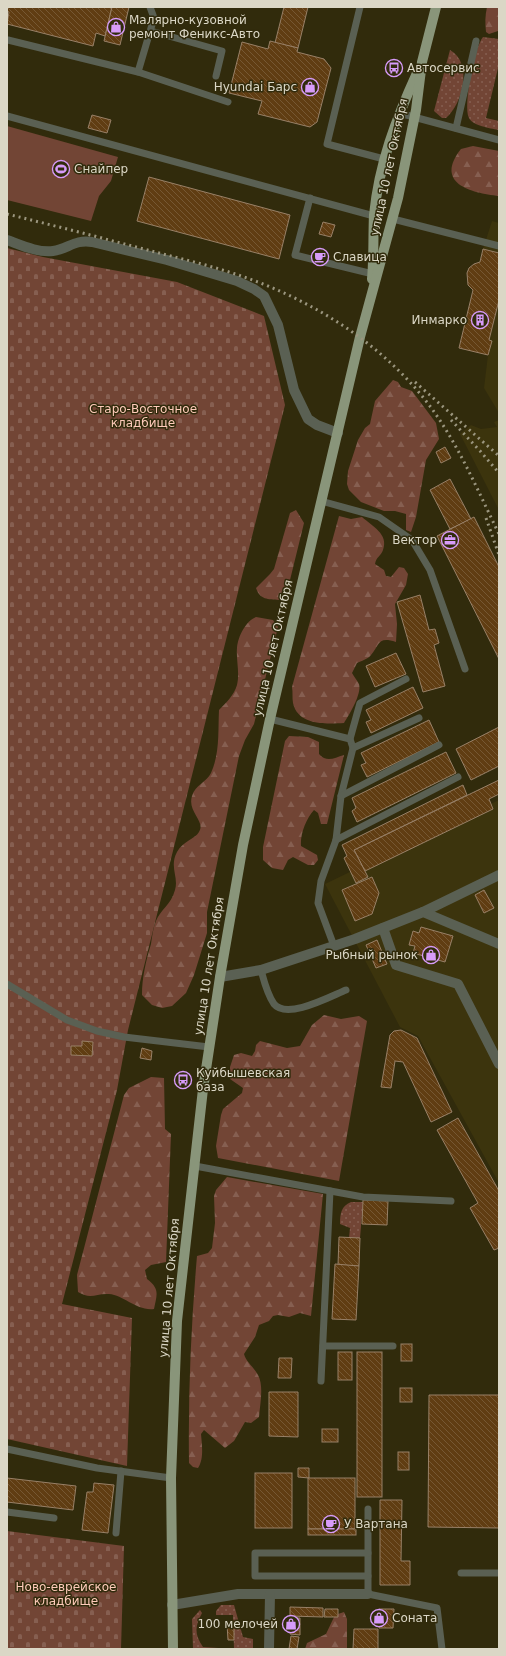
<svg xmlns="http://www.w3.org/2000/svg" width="506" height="1656" font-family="'DejaVu Sans',sans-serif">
<defs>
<pattern id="grass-dots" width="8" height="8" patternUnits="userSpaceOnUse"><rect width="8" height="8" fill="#724535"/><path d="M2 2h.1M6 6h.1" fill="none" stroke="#865f51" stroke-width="1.8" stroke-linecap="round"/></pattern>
<pattern id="forest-firs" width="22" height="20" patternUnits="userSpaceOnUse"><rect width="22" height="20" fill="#724535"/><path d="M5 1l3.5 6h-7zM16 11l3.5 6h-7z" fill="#865f51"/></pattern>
<pattern id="cemetery-stones" width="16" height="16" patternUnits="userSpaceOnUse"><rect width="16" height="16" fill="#724535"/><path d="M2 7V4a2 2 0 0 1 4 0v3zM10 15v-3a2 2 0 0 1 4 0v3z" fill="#865f51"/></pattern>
<pattern id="building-back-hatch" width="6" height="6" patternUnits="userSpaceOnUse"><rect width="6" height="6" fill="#603d12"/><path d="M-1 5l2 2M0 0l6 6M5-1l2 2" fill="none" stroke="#765833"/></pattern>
</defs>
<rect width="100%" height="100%" fill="#312b0c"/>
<!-- built -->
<g fill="#3c340d">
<path d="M492,221L499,223V253L483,249Z"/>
<path d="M499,300V413L484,388L488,355L492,341L489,340Z"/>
<path d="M499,420V510L460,434L471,425L481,429L497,427L494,422Z"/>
<path d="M499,800V1183L418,1036L400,1027L325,884Z"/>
</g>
<!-- grass -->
<g fill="url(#grass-dots)">
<path d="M483,37L499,39V64L486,118L499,121L498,130C490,128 473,126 469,118C463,106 474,48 483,37Z"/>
<path d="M450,50C473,63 463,103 446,118H442L434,111Z"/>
<path d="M351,1202H363L360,1238H349L350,1228L340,1224C340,1214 341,1206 351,1202Z"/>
<path d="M221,1605H234L243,1637L253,1639V1649H193L192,1619L200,1610L202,1613C195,1626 194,1634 203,1647L234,1649L233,1615H216V1611Z"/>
</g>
<!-- forest -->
<g fill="url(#forest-firs)">
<path d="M487,7H499V28L498,31L489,34L486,32C485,23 485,16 487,7Z"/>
<path d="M473,146L499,151V196C470,193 434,183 461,149Z"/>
<path d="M393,380L398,382L401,387L412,391L436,423L439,439L426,460L416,517L411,532L406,530V514L395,511H384L361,502L349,490L347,484L348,471L358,440L365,428L370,424L375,401Z"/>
<path d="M296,510L304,523L290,580L279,600C268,599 260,600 256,588L270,574L274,569L290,513Z"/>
<path d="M339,516L351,519L362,517C372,526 389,534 383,550C381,556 376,557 375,564L384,570L386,576L391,577L399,567L404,568L408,574L406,585L395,604L397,624L396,642C377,636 380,645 371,655C368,659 361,661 357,663L352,673C354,677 357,680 359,684C362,694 349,715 344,723C327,724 298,726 293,703C292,698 293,692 292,687Z"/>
<path d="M256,617L273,620L278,627L254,724L245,740L239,756L207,912V933L194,975L186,993L172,1006L162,1008L152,1005L142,995C142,977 146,961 151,944C152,937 153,928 156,921C160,910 171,905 175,890C179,877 169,867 177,852C183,841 195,839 199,832C206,821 187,812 192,796C195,785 207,782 211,773C220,753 218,731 219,710C226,703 234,695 237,685C240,673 236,660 237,648C238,636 246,621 256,617Z"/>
<path d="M289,736L308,737L319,742V754C327,763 334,758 344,755L327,824H321L318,813L314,810C306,819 300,834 301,846L317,855L318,860L314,865H308L293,857L288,860L283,870L272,868L263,860V847L285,741Z"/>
<path d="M324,1015L341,1019L359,1016L367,1021L339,1181L218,1158L216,1146L221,1115L223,1109L242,1093L243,1088L230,1079V1067L234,1055L241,1053L252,1056L255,1051L256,1045L260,1041L287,1048L300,1046L312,1025Z"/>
<path d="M151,1077L164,1078L165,1129L171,1134L166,1262L151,1265L145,1270L147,1279C160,1289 157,1294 154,1309C136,1311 124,1295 109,1294C96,1293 91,1300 78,1292L77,1275L124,1095L129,1088Z"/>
<path d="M227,1177L323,1194L311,1316L300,1313L289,1317L278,1315L273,1316L269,1321L259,1325L255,1337L244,1354C246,1362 254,1367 258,1375C264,1386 260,1404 259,1417L251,1423L245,1422L234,1441L225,1448L204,1430L201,1434C202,1445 204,1459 198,1468L193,1467L189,1463C188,1394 191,1325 197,1256L208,1253L212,1248L215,1223L214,1196L216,1190Z"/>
<path d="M344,1612L347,1619V1649H305L307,1643L326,1634L335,1615Z"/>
</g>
<!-- cemetery -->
<g fill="url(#cemetery-stones)">
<path d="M7,248L43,257L177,282L264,316L285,405L128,1030L117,1090L62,1304L132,1318L127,1466L7,1439Z"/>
<path d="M7,1531L124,1546L121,1649H7Z"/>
</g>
<!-- garden -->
<path fill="#724535" d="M7,126L118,157L111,181L99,196L91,221L7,200Z"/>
<!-- building -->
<g fill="url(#building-back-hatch)" stroke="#988067">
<path d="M7,7H112L105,36L96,33L93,46L7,24L9,12L7,11Z"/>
<path d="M112,7H129L120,45L104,41Z"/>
<path d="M284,7H308L298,48L275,43Z"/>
<path d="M270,41L298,48L297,52L324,59L331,68L317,122L310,127L258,114L262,101L229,93L242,42L268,49Z"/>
<path d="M92,115L111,120L107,133L88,128Z"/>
<path d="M149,177L290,215L279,259L137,221Z"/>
<path d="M323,222L335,225L331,237L319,234Z"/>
<path d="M483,249L499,253V300L489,340L492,341L488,355L459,348L473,290L468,285L467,273L469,268L474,264L480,262Z"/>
<path d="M445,447L451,458L441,463L436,452Z"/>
<path d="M450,479L471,519L450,529L430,490Z"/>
<path d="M474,517L499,567V659L437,536Z"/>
<path d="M420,595L429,630L435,629L439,643L434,645L445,686L423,692L397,602Z"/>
<path d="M396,653L406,674L375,687L366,666Z"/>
<path d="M413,687L423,708L371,733L366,722L371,720L366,710Z"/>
<path d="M429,720L439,742L367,777L361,765L366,763L361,753Z"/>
<path d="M499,727V766L471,780L456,749Z"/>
<path d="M446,752L456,773L357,822L352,811L356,808L352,798Z"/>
<path d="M499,780V794L489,799L493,809L365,871L354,850Z"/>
<path d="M463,785L467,795L354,850L368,877L356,883L344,858L347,856L342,845Z"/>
<path d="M372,877L379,893L372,914L355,921L342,890Z"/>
<path d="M484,890L494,908L484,913L475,895Z"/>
<path d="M421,927L453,936L445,962L413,953L415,946L409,945L413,931L419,933Z"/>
<path d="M377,940L387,964L376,968L366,945Z"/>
<path d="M401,1030L417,1038L452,1112L431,1122L403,1062L395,1061L391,1088L381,1087L390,1035L394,1031Z"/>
<path d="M82,1041L93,1042L92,1056L71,1055V1046H82Z"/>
<path d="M142,1048L152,1051L151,1060L140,1058Z"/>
<path d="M458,1118L499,1191V1248L494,1250L470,1208L478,1203L437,1130Z"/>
<path d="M363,1200L388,1201L387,1225L362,1224Z"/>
<path d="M339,1237L360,1238L359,1266L338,1265Z"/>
<path d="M335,1264L359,1266L356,1320L332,1319Z"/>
<rect x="401" y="1344" width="11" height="17"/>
<rect x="338" y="1352" width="14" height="28"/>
<rect x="357" y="1352" width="25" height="145"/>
<path d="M279,1358H292L291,1378H278Z"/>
<rect x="400" y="1388" width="12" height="14"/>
<path d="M269,1392H298V1437L269,1436Z"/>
<path d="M429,1395H499V1528L428,1527Z"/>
<rect x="322" y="1429" width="16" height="13"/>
<rect x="398" y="1452" width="11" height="18"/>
<path d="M298,1468H309V1478L298,1477Z"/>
<rect x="255" y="1473" width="37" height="55"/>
<path d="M7,1478L76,1486L73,1510L7,1502Z"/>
<rect x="308" y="1478" width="47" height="51"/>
<path d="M94,1483L114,1485L108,1533L82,1530L87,1492H93Z"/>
<path d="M380,1500H402L401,1561H410V1585H380Z"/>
<rect x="308" y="1529" width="48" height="6"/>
<path d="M290,1607L323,1608V1617L290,1616Z"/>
<path d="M325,1609H338V1617H324Z"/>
<path d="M379,1609H394L393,1628H379Z"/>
<path d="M290,1618H300V1635L290,1634Z"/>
<path d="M227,1624H234V1640H228Z"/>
<path d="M354,1629H378V1649H353Z"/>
<path d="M291,1636L299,1637L297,1649H289Z"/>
</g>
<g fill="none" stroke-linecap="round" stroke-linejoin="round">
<!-- service -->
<g stroke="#5a6053" stroke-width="7">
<path d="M360,7L327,144L384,159"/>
<path d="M151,31L222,51L216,76"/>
<path d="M8,40L138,72L228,102"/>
<path d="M138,72L154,18L150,7"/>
<path d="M399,113L499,140"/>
<path d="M7,116L374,216"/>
<path d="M456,128L476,41"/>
<path d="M310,198L295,255L373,274"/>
<path d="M393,219L499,246"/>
<path d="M321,501L379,517L412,540L430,570L465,669"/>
<path d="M270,719L350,739L353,748L341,796L336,840L321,881L318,903L334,946"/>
<path d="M350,739L360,703L406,679"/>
<path d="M353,748L419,718"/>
<path d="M341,796L439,745"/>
<path d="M336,840L458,777"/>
<path d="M261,970C264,981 267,994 274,1004C287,1020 331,996 346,990"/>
<path d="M7,984L67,1020L97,1031L124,1037L209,1047"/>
<path d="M195,1166L363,1197L451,1201"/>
<path d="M323,1346H393"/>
<path d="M321,1381L330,1191"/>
<path d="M7,1449L97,1468L171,1478"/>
<path d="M368,1509V1594L437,1608L442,1649"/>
<path d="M7,1512L54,1518"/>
<path d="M116,1533L121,1471"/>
<path d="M461,1573H499"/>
<path d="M368,1576H255V1553H368"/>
</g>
<!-- minor -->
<g stroke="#5a6053" stroke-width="10">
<path d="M7,240C21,245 38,253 53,251C68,249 75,239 92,242L167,260L237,281L254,289L264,296L278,325L294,390L308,419L317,425L338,433"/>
<path d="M423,912L499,875"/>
<path d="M383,928L396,965L458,984L499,1064"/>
<path d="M220,977L261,970L355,939L423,912L499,944"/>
<path d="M172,1605L238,1594H368"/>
<path d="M269,1649L270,1594"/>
</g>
<!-- primary -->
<g stroke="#89957a" stroke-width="10">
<path d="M372,279C374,258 373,236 374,215C379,164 396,119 417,73"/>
<path d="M173,1649L171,1478L177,1321L203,1089L220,977L243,845L270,719L360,337L398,198L416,110L422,62L436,7"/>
</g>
<!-- rail -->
<g stroke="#9b967f" stroke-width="3" stroke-dasharray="2 4" stroke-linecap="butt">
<path d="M7,214C56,226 106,239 155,252C191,261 228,270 263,284C323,308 380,345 422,396C455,436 476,487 499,534"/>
<path d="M415,382L499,456"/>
<path d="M451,420L481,452L499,473"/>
<path d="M486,518L499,555"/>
</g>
</g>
<!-- icons -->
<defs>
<g id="shop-ring" transform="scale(0.9)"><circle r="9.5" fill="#312b0c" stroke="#d79bf9" stroke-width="1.5"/><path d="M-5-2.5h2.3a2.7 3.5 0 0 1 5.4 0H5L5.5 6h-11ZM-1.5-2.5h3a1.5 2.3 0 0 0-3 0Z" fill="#d79bf9"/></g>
<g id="bus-ring" transform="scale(0.9)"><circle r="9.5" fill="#312b0c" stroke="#d79bf9" stroke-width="1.5"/><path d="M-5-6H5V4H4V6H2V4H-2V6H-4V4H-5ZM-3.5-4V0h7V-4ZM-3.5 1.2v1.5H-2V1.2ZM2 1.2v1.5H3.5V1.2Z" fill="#d79bf9"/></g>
<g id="stadium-ring" transform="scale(0.9)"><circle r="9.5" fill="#312b0c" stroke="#d79bf9" stroke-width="1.5"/><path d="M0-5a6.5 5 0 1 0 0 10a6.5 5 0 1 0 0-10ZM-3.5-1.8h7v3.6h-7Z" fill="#d79bf9"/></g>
<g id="cafe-ring" transform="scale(0.9)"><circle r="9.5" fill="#312b0c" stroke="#d79bf9" stroke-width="1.5"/><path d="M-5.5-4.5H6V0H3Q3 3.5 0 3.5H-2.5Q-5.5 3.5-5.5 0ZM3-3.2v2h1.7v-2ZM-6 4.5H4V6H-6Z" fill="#d79bf9"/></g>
<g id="building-ring" transform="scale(0.9)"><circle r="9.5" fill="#312b0c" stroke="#d79bf9" stroke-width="1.5"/><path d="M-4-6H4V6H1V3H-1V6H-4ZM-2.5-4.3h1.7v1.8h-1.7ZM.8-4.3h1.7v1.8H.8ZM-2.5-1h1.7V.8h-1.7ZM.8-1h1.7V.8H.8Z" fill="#d79bf9"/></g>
<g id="office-ring" transform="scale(0.9)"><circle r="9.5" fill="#312b0c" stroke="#d79bf9" stroke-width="1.5"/><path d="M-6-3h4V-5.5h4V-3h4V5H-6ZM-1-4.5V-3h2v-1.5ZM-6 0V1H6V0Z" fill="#d79bf9"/></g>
</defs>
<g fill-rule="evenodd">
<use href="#shop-ring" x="116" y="27"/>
<use href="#bus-ring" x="394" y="68"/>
<use href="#shop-ring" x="310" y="87"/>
<use href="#stadium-ring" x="61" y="169"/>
<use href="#cafe-ring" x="320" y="257"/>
<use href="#building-ring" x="480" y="320"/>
<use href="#office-ring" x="450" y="540"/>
<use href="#shop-ring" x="431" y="955"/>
<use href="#bus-ring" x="183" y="1080"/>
<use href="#cafe-ring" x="331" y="1524"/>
<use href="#shop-ring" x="379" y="1618"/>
<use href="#shop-ring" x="291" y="1624"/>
</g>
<g text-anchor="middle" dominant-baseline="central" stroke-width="3" stroke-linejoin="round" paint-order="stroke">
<!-- poi labels -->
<g font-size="12" fill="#dbd7c6" stroke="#312b0c" text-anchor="start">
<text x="129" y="20">Малярно-кузовной<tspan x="129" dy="14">ремонт Феникс-Авто</tspan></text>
<text x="407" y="68">Автосервис</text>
<text x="297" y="87" text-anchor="end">Hyundai Барс</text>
<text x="74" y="169">Снайпер</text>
<text x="333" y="257">Славица</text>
<text x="467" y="320" text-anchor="end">Инмарко</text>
<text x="437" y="540" text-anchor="end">Вектор</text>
<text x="418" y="955" text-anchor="end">Рыбный рынок</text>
<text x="196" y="1073">Куйбышевская<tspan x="196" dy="14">база</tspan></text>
<text x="344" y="1524">У Вартана</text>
<text x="392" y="1618">Соната</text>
<text x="278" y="1624" text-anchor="end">100 мелочей</text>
</g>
<!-- street labels -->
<g font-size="12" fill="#dbd7c6" stroke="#312b0c">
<text transform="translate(389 167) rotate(-78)">улица 10 лет Октября</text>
<text transform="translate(273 648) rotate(-77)">улица 10 лет Октября</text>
<text transform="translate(209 966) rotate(-81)">улица 10 лет Октября</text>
<text transform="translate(169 1288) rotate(-85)">улица 10 лет Октября</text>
</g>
<!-- park labels -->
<g font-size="12" fill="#fecbba" stroke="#312b0c">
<text x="143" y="409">Старо-Восточное<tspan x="143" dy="14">кладбище</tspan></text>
<text x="66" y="1587">Ново-еврейское<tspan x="66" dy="14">кладбище</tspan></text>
</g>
</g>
<!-- border -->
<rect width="506" height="1656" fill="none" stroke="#dbd7c6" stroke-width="16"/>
</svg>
